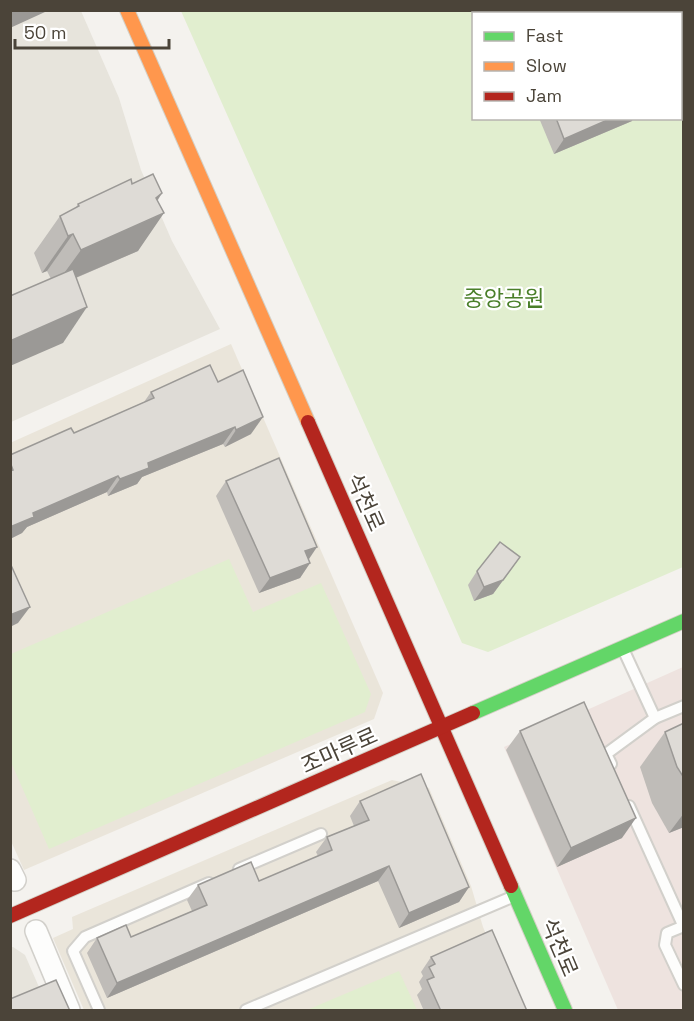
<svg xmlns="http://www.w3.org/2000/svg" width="694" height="1021" font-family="'Space Grotesk','Noto Sans KR',sans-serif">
<rect width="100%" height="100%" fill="#f4f2ee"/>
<!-- residential -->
<g fill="#e7e4dc">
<path d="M11,11H81L119,98L141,170L172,241L220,329L11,422Z"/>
<path d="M13,947L25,955L49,1010H11L10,948Z"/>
</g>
<!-- education -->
<g fill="#eae5da">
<path d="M231,344L383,693L374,719L24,870L10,839V443Z"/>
<path d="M392,780L429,788L471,886L483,927L518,1010H84L53,938L73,929L72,917Z"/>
</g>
<!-- medical -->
<path fill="#eee3df" d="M683,667V1010H618L504,747Z"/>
<!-- green -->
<g fill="#e1eecf" fill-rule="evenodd">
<path d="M181,11H683V567L488,652L462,643ZM474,14H680V118H474Z"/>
<path d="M229,559L253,612L321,583L371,694L365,712L49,849L11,762V654Z"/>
<path d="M399,971L417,1010H307Z"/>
</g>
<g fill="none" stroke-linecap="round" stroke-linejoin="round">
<!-- lane casing -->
<g stroke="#d2d0cb" stroke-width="14">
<g id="lane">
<path d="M624,651L655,718L684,706"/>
<path d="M611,764L606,754L655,718"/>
<path d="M629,806L683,925"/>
<path d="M239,869L321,834"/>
<path d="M684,926L667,933L665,945L684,985"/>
<path d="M99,1010L73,951L85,937L209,883"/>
<path d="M246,1010L512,897"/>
</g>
</g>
<!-- street casing -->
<g stroke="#d2d0cb" stroke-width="24">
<g id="street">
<path d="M10,870L15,880"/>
<path d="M36,931L69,1010"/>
</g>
</g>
<!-- fast casing -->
<g stroke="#d3cfc5" stroke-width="16">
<g id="fast">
<path d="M473,713L684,621"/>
<path d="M511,886L565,1010"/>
</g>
</g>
<!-- slow casing -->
<g stroke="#d3cfc5" stroke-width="16">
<path id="slow" d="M127,10L308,422"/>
</g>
<!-- jam casing -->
<g stroke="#d3cfc5" stroke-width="16">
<g id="jam">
<path d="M308,422L511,886"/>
<path d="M10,916L473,713"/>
</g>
</g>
<!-- lane -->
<use href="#lane" stroke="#fdfdfc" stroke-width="10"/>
<!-- street -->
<use href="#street" stroke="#fdfdfc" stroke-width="21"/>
<!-- fast -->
<use href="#fast" stroke="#63d668" stroke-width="14"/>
<!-- slow -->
<use href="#slow" stroke="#ff974d" stroke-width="14"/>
<!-- jam -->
<use href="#jam" stroke="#b3261e" stroke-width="14"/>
</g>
<!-- wall -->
<g fill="#bfbcb8">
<path d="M539,118H633L632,121L554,154Z"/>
<path d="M132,184L162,193L158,200L138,251L76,278L63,343L51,279L47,271L42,273L34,253L60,216L75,209L78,204Z"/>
<path d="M218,382L251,434L225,447L223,444L142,477L137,484L108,496L107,492L27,527L22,533L10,539V455L74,433L144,402L151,392Z"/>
<path d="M226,481L308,559L310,563L300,578L259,593L216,496Z"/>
<path d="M477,571H510L493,594L474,601L468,585Z"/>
<path d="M684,723V827L669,833L652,803L640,767L665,732Z"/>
<path d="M520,731L622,838L557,867L506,750Z"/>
<path d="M360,801L469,887L459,902L399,928L378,881L107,998L87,953L97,938L131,937L192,911L187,900L198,885L259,881L318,856L316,852L327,837L354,826L350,816Z"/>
<path d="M431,957L527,1011H424L417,995L422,989L419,982L423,976L421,972Z"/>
</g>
<!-- shaded-wall -->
<g fill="#9b9996">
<path d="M10,10H46L45,12L10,28Z"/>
<path d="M612,118H633L632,121L554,154L564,139Z"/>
<path d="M162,193L142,223L164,213L138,251L54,287L81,250Z"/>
<path d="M73,234L47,271L42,273L68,236Z"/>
<path d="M87,307L63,343L10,366V341Z"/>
<path d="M263,417L251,434L225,447L236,430Z"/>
<path d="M235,427L223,444L142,477L137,484L108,496L120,479L148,463Z"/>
<path d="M118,476L107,492L27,527L22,533L10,539V527L33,513Z"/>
<path d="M317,547L307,562L305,551Z"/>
<path d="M520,557L493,594L474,601L484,587Z"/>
<path d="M310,563L300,578L259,593L270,578Z"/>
<path d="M30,607L18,623L10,627V615Z"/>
<path d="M684,813V827L669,833Z"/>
<path d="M636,818L622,838L557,867L571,848Z"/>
<path d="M389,866L378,881L107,998L117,983Z"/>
<path d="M469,887L459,902L399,928L409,913Z"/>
</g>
<!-- building -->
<g fill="#dedbd6" stroke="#9b9996" stroke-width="1.5">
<path d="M556,118H612L564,139Z"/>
<path d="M153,174L162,193L156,198L164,213L81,250L73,234L68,236L60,216L79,206L78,204L131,179L132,184Z"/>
<path d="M73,269L87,307L10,341V296Z"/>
<path d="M210,365L218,382L243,370L263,417L236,430L235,427L148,463L149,468L120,479L118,476L33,513L34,517L10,527V471L13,470L10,462V455L71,428L74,433L154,398L151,392Z"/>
<path d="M279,458L317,547L305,551L310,563L270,578L226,481Z"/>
<path d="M500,542L520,557L503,580L484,587L477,571Z"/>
<path d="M10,563L30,607L10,615Z"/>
<path d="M584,702L636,818L571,848L520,731Z"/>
<path d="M684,723V778L677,767L665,732Z"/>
<path d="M421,774L469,887L409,913L389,866L117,983L97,938L126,925L131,937L207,905L198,885L251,862L259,881L332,850L327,837L369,820L360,801Z"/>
<path d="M492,930L527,1011H441L427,980L434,977L429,967L435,964L431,957Z"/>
<path d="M56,980L70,1011H10V999Z"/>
</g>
<g text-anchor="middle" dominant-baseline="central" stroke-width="4.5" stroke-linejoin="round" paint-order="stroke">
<!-- park labels -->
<g font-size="22" fill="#4a7f2a" stroke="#fff">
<text x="504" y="298">중앙공원</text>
</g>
<!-- street labels -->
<g font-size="22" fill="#4b4439" stroke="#fff">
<text transform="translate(366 502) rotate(66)">석천로</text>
<text transform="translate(339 750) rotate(-24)">조마루로</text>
<text transform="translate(560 947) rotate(67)">석천로</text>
</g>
</g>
<!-- border -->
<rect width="694" height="1021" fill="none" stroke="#4b4439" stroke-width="24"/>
<!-- legend -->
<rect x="472" y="12" width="210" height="108" fill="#ffffff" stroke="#b7b4b0" stroke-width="1.5"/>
<rect x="484" y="32" width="30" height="9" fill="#63d668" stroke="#b7b4b0" stroke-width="1.5"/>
<text x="526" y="42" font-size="18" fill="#4b4439">Fast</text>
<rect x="484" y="62" width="30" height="9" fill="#ff974d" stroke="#b7b4b0" stroke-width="1.5"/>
<text x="526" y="72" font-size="18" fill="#4b4439">Slow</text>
<rect x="484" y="92" width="30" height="9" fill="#b3261e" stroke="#b7b4b0" stroke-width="1.5"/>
<text x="526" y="102" font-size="18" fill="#4b4439">Jam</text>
<!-- scale -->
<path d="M15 39v9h154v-9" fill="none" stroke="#4b4439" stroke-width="3"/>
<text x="24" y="39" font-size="18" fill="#4b4439" stroke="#ffffff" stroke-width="4.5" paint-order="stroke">50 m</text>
</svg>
